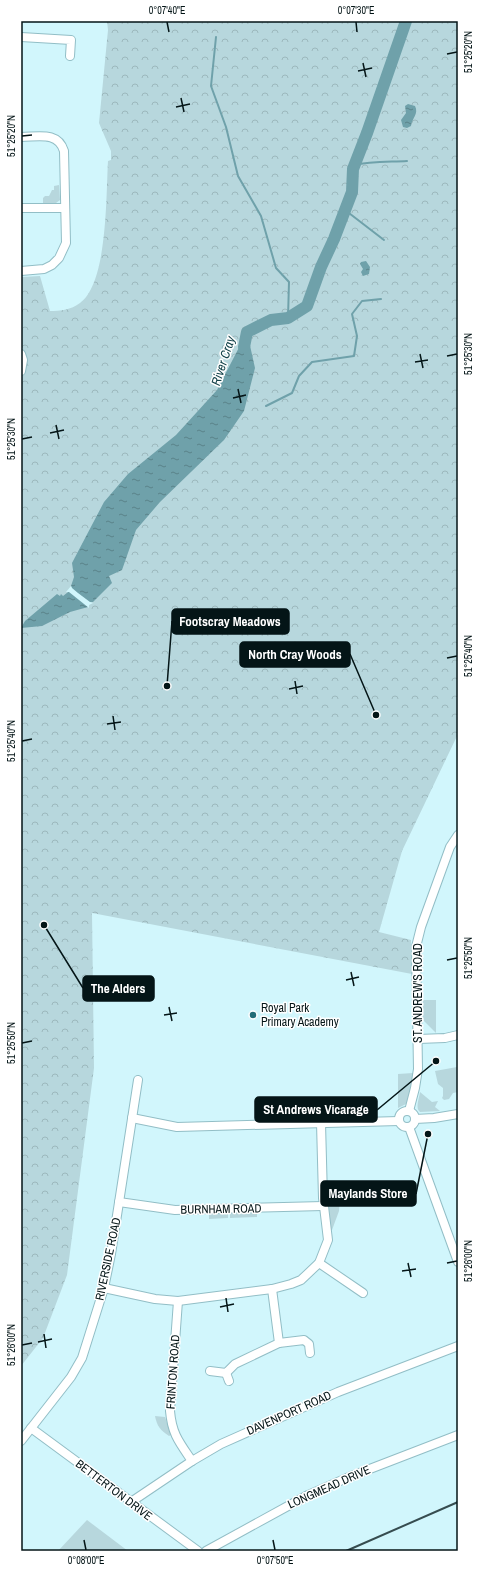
<svg xmlns="http://www.w3.org/2000/svg" width="479" height="1572" font-family="'Archivo Narrow',sans-serif">
<defs>
<pattern id="forest-crowns" width="20" height="18" patternUnits="userSpaceOnUse"><rect width="20" height="18" fill="#b7d7dd"/><path d="M2 6a3 3 0 1 1 6 0M12 15a3 3 0 1 1 6 0" fill="none" stroke="#9cb8bd"/></pattern>
<pattern id="water-ripples" width="26" height="14" patternUnits="userSpaceOnUse"><rect width="26" height="14" fill="#6fa1aa"/><path d="M2 4q2-2 4 0t4 0M15 11q2-2 4 0t4 0" fill="none" stroke="#598289"/></pattern>
</defs>
<rect width="100%" height="100%" fill="#d1f6fc"/>
<!-- green -->
<g fill="#b7d7dd">
<path d="M59,185L60,200L56,203L43,204V198L45,196H49L52,190H54V186Z"/>
<path d="M423,1000H436V1033L423,1020Z"/>
<path d="M457,1067L458,1092L453,1093L449,1099L444,1100L442,1098L443,1096V1088L438,1084L435,1071Z"/>
<path d="M413,1073L408,1103L398,1108V1074Z"/>
<path d="M420,1092L432,1102L438,1101L435,1107L440,1111L420,1112C415,1108 419,1099 420,1092Z"/>
<path d="M340,1198L339,1211L332,1230H330L326,1199Z"/>
<path d="M257,1211V1217L230,1218V1212Z"/>
<path d="M228,1212V1218L209,1219V1213Z"/>
<path d="M155,1416L165,1417L171,1435L169,1436C160,1430 157,1426 155,1416Z"/>
<path d="M87,1520L128,1551H58Z"/>
</g>
<!-- forest -->
<path fill="url(#forest-crowns)" d="M107,21H458V734L402,851L379,932L411,940L412,974L92,913L94,1068L67,1275L43,1338L21,1366V379L26,368L27,358L21,345V279L22,277L40,276L50,311C60,311 71,310 80,303C108,283 106,194 108,161L111,160V151L99,123L108,30Z"/>
<!-- water -->
<g fill="url(#water-ripples)">
<path d="M408,104L415,106C419,114 412,118 411,126L407,128L403,127L401,120L406,113L405,106Z"/>
<path d="M366,261L370,267L369,274L363,276L361,272L363,269L360,264L361,262Z"/>
<path d="M247,332L255,368L244,411L224,440L160,502L136,530L122,570L109,576L112,583L93,602H89L87,605L88,607L70,612L42,626L21,628L25,621L57,594L60,596L61,594L63,596L72,589L71,586L74,577L72,563L104,502L128,474L176,435L217,390Z"/>
</g>
<!-- pier -->
<path fill="#d1f6fc" d="M71,586L72,588L78,593L90,602L93,603L89,605V608L69,592H66Z"/>
<g fill="none" stroke-linecap="round" stroke-linejoin="round">
<!-- stream -->
<g stroke="#6fa1aa" stroke-width="2">
<path d="M216,37L211,86L226,127L238,176L261,216L276,268L289,282L288,318"/>
<path d="M354,165C371,161 390,162 407,161"/>
<path d="M345,210L384,240"/>
<path d="M266,406L292,393L299,376L312,362L354,356L357,336L352,314L362,301L381,299"/>
</g>
<!-- river -->
<path stroke="#6fa1aa" stroke-width="12" d="M244,347L247,332L271,320L288,318L307,306L321,267L334,239L352,192L353,169L367,133L406,21"/>
<!-- minor casing -->
<g stroke="#92bec6" stroke-width="10">
<g id="minor">
<path d="M21,37L71,40L70,56"/>
<path d="M21,137C38,137 58,131 64,151L66,243L59,258L52,265L44,269L21,271"/>
<path d="M21,208H65"/>
<path d="M21,354L23,360L21,371"/>
<path d="M418,1039L445,1038L458,1035"/>
<path d="M409,1111L415,1088L418,1069L416,947L421,927L450,847L458,835"/>
<circle cx="407" cy="1119" r="8"/>
<path d="M132,1118L177,1127L399,1121"/>
<path d="M415,1119L434,1118L458,1114"/>
<path d="M409,1127L458,1262"/>
<path d="M119,1202L175,1210L323,1206"/>
<path d="M319,1263L363,1293"/>
<path d="M104,1288L155,1299L178,1301L272,1289L291,1284L301,1280L319,1263L328,1240L323,1198L321,1123"/>
<path d="M178,1301L170,1411C172,1434 179,1442 192,1461"/>
<path d="M279,1343L304,1340L309,1344L310,1353"/>
<path d="M210,1371L226,1373L235,1364L279,1343L272,1289"/>
<path d="M226,1373L229,1381"/>
<path d="M31,1428L198,1551"/>
<path d="M21,1441L71,1377L82,1358L104,1288L111,1254L138,1080"/>
<path d="M131,1502L192,1461L221,1444L338,1392L458,1346"/>
<path d="M206,1551L308,1495L349,1477L458,1435"/>
</g>
</g>
<!-- minor -->
<use href="#minor" stroke="#fff" stroke-width="8"/>
<!-- rail -->
<path stroke="#364c4f" stroke-width="2" d="M346,1551L458,1502"/>
</g>
<!-- ticks -->
<path fill="none" stroke="#041517" stroke-width="1.5" d="M167,22L169,32M356,22L357,32M447,54L457,52M363,63L366,77M358,71L372,68M181,98L184,112M176,107L190,104M22,136L32,135M420,354L423,368M447,356L457,354M415,362L428,360M238,389L241,403M233,398L246,395M56,425L59,439M50,433L64,430M22,439L32,437M447,658L457,656M295,681L297,694M289,689L303,686M113,716L115,730M107,724L121,722M22,741L32,739M447,960L457,958M351,972L354,986M346,980L359,977M169,1007L172,1021M164,1015L177,1013M22,1043L32,1041M408,1263L411,1277M447,1263L457,1261M402,1271L416,1269M226,1298L228,1312M220,1307L234,1304M44,1334L46,1348M38,1342L52,1339M22,1345L32,1343M84,1540L86,1550M273,1540L275,1550"/>
<!-- markers -->
<circle fill="#236c77" stroke="#fff" stroke-width="1.5" cx="253" cy="1015" r="4"/>
<g text-anchor="middle" dominant-baseline="central" stroke-width="3" stroke-linejoin="round" paint-order="stroke">
<!-- street labels -->
<g font-size="12" fill="#041517" stroke="#fff">
<text transform="translate(418 993) rotate(-90)">ST. ANDREW'S ROAD</text>
<text transform="translate(221 1209) rotate(-1)">BURNHAM ROAD</text>
<text transform="translate(108 1259) rotate(-78)">RIVERSIDE ROAD</text>
<text transform="translate(173 1372) rotate(-86)">FRINTON ROAD</text>
<text transform="translate(289 1413) rotate(-24)">DAVENPORT ROAD</text>
<text transform="translate(329 1487) rotate(-24)">LONGMEAD DRIVE</text>
<text transform="translate(114 1490) rotate(37)">BETTERTON DRIVE</text>
</g>
<!-- poi labels -->
<g font-size="12" fill="#041517" stroke="#fff" text-anchor="start">
<text x="261" y="1008">Royal Park<tspan x="261" dy="14">Primary Academy</tspan></text>
</g>
<!-- water labels -->
<g font-size="13" font-style="italic" fill="#15444b" stroke="#fff">
<text transform="translate(223 361) rotate(-72)">River Cray</text>
</g>
</g>
<!-- callouts -->
<path fill="none" stroke="#041517" stroke-width="1.5" d="M167 686L172 621M376 715L350 654M44 925L83 988M436 1061L377 1110M428 1134L416 1194"/>
<g fill="#041517" stroke="#fff" stroke-width="1.5">
<circle cx="167" cy="686" r="4"/>
<circle cx="376" cy="715" r="4"/>
<circle cx="44" cy="925" r="4"/>
<circle cx="436" cy="1061" r="4"/>
<circle cx="428" cy="1134" r="4"/>
</g>
<g fill="#041517" stroke="#041517" stroke-width="1.5">
<rect x="172" y="609" width="117" height="25" rx="4"/>
<rect x="240" y="642" width="110" height="25" rx="4"/>
<rect x="83" y="976" width="71" height="25" rx="4"/>
<rect x="255" y="1097" width="122" height="25" rx="4"/>
<rect x="321" y="1181" width="95" height="25" rx="4"/>
</g>
<g font-size="13" text-anchor="middle" font-weight="bold" fill="#fff">
<text x="230" y="626">Footscray Meadows</text>
<text x="295" y="659">North Cray Woods</text>
<text x="118" y="993">The Alders</text>
<text x="316" y="1114">St Andrews Vicarage</text>
<text x="368" y="1198">Maylands Store</text>
</g>
<!-- border -->
<rect width="479" height="1572" fill="none" stroke="#ffffff" stroke-width="44"/>
<rect x="22" y="22" width="435" height="1528" fill="none" stroke="#041517" stroke-width="1.5"/>
<g font-size="10" text-anchor="middle" fill="#041517">
<text x="167" y="14">0°07'40"E</text>
<text x="356" y="14">0°07'30"E</text>
<text transform="translate(468 52) rotate(-90)" y="4">51°25'20"N</text>
<text transform="translate(11 136) rotate(-90)" y="4">51°25'20"N</text>
<text transform="translate(468 354) rotate(-90)" y="4">51°25'30"N</text>
<text transform="translate(11 439) rotate(-90)" y="4">51°25'30"N</text>
<text transform="translate(468 656) rotate(-90)" y="4">51°25'40"N</text>
<text transform="translate(11 741) rotate(-90)" y="4">51°25'40"N</text>
<text transform="translate(468 958) rotate(-90)" y="4">51°25'50"N</text>
<text transform="translate(11 1043) rotate(-90)" y="4">51°25'50"N</text>
<text transform="translate(468 1261) rotate(-90)" y="4">51°26'00"N</text>
<text transform="translate(11 1345) rotate(-90)" y="4">51°26'00"N</text>
<text x="86" y="1564">0°08'00"E</text>
<text x="275" y="1564">0°07'50"E</text>
</g>
</svg>
